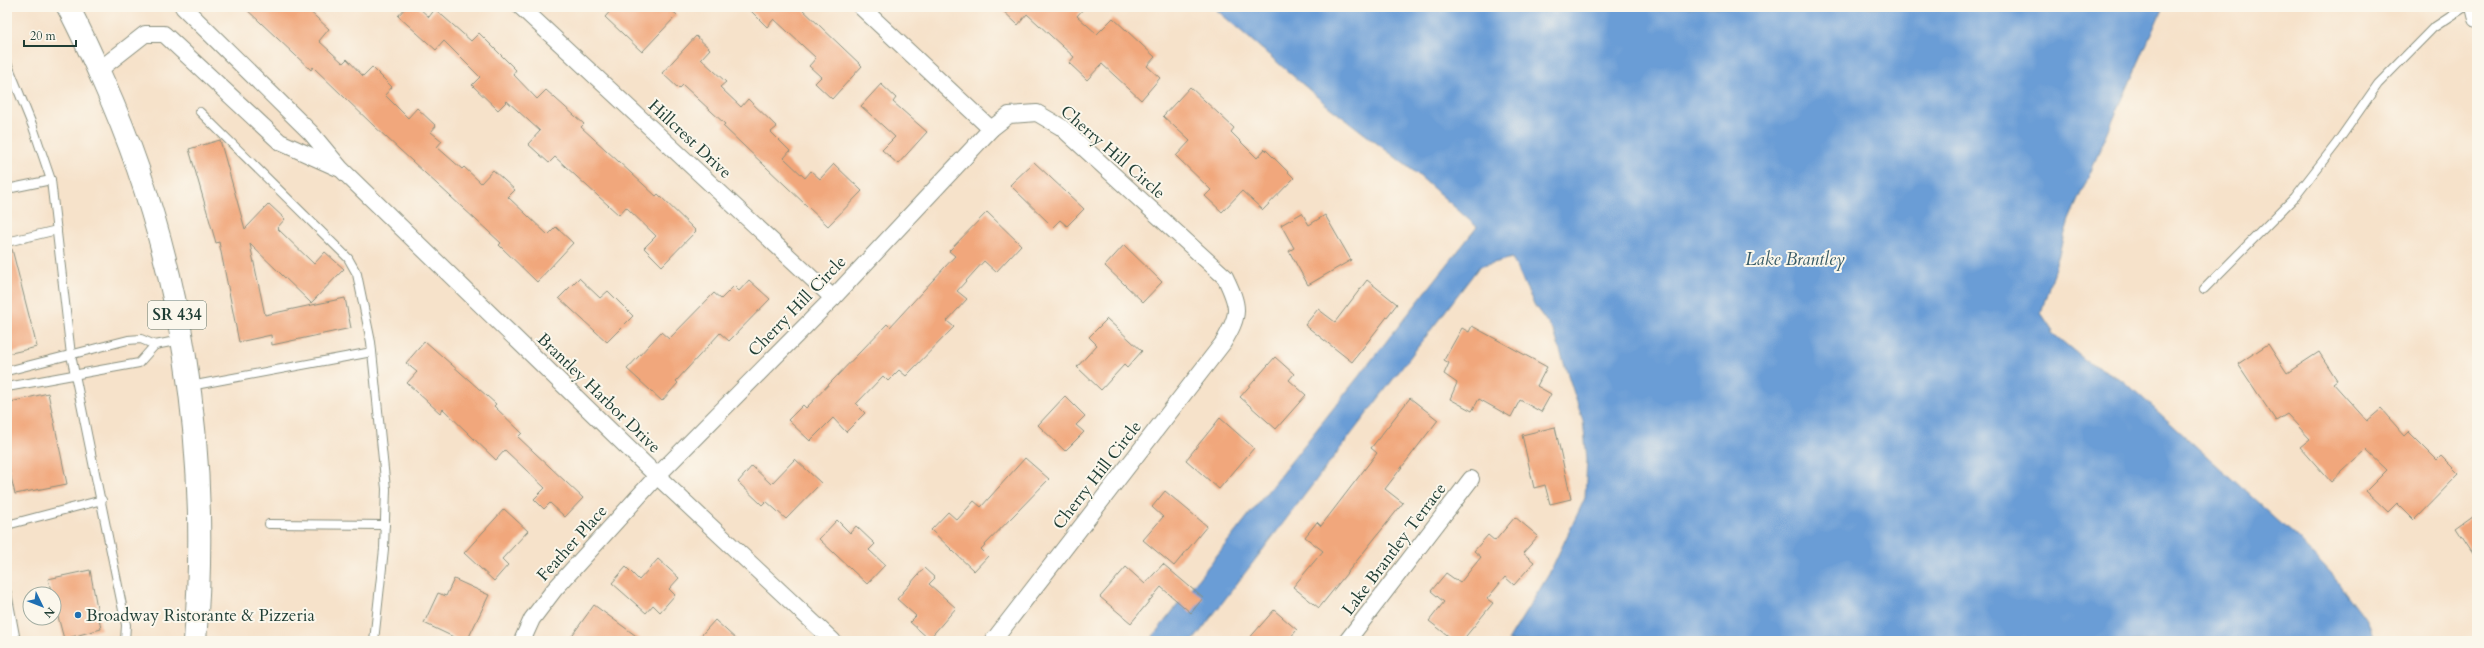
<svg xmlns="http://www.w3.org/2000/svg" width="2484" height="648" font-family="Cardo,serif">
<rect width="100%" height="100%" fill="#fbf7ec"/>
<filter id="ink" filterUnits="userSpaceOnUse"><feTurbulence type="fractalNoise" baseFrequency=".025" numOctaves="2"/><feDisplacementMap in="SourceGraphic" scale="8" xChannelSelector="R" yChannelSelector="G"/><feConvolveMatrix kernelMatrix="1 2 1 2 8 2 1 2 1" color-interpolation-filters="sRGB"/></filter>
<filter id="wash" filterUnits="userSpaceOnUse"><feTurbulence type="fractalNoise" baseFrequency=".012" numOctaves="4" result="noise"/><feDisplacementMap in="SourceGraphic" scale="16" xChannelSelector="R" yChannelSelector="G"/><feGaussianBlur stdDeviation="0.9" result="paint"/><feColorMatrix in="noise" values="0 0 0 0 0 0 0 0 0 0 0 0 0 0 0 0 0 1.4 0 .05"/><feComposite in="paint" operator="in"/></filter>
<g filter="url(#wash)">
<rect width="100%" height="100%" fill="#f6e2ca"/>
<!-- water -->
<path fill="#6b9dd6" stroke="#456d85" d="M1213,7H2163L2069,220L2041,313L2053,331L2051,332L2085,360L2123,380L2297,538L2333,576L2365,619L2376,641H1508L1549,574L1585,498L1587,459L1583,421L1554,332L1535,306L1512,258L1479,267L1193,641H1149L1477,227L1416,173L1328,106Z"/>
<g id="blocks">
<!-- building -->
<g fill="#f1a77b">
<path d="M244,7H305L329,29L319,41L343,63L347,59L363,76L372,67L392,87L385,95L408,118L417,108L436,126L431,132L442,141L437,147L462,169L464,167L481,183L493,170L515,190L508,197L548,235L556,227L573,243L537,282L499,245L501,243L374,126L313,67L311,70Z"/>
<path d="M406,7H418L429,17L435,9L471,41L479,33L516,70L513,74L537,99L546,90L584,124L581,127L656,196L658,194L696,231L662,266L644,248L656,236L626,207L619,215L555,157L549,163L528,144L540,131L507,101L498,110L472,85L480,77L444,41L436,50L398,16Z"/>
<path d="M614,7H668L677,15L642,52L605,17Z"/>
<path d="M747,7H800L862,66L832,99L815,83L821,77L809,66L816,58L774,19L767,27Z"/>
<path d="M999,7H1085L1077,16L1097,34L1113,18L1155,57L1147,66L1160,78L1141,100L1102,64L1087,80L1069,63L1074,57L1027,14L1018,25Z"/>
<path d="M696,36L710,49L701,59L726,82L720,87L741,107L748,99L777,127L771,132L790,151L784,158L805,178L811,171L820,179L834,164L862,191L828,226L723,126L725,124L683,85L679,89L662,73Z"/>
<path d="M881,84L896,98L893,102L927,132L898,164L882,150L895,137L861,106Z"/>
<path d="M1190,87L1234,128L1231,132L1257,158L1265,149L1294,178L1263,210L1242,191L1222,212L1205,196L1211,190L1176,156L1190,141L1163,116Z"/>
<path d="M220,140L245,229L269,204L285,219L277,228L314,264L325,252L344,269L311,303L250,244L265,315L345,298L351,328L272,345L271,335L239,342L219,242L216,243L189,149Z"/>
<path d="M1034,162L1084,209L1067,226L1060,220L1053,227L1010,185Z"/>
<path d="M987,212L1021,245L996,272L984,261L957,291L967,299L947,321L954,327L906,376L899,370L888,381L883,376L856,404L865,413L846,432L833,418L810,441L788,420L803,405L806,408L887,324L890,327L955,256L949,251Z"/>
<path d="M1302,213L1309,225L1325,215L1351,260L1308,285L1289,251L1294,248L1281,225Z"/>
<path d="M1124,245L1162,282L1143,302L1105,266Z"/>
<path d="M12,249L37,347L7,354V250Z"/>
<path d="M579,278L600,298L608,291L633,316L607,342L559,298Z"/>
<path d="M749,280L770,299L729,341L720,333L676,381L678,383L662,401L627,369L661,332L669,339L714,293L721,299L734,286L739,291Z"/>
<path d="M1367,280L1397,304L1352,362L1305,325L1318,309L1335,322Z"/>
<path d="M1107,319L1142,351L1127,368L1124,365L1101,390L1077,367L1097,345L1089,337Z"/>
<path d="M1472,326L1547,367L1537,386L1551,394L1541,412L1520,400L1511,417L1479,399L1472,411L1450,399L1457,383L1444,374L1449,363L1444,360L1462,328L1469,332Z"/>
<path d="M425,341L496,404L494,406L522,433L518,437L583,498L565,517L550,503L544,509L534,499L545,488L505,450L496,460L443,409L440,413L407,383L417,372L406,363Z"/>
<path d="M2268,344L2287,373L2319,352L2337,380L2333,383L2367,421L2381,409L2405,436L2409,432L2437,460L2441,456L2459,474L2414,520L2397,503L2388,512L2366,491L2387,470L2366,450L2331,482L2300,447L2310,439L2287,414L2276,421L2238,364Z"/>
<path d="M1275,357L1294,374L1289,380L1306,395L1276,429L1240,397Z"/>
<path d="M48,393L67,484L15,494L7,460V403Z"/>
<path d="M1065,396L1085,416L1076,425L1084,432L1065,451L1038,425Z"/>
<path d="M1410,398L1438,420L1385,489L1403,503L1319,608L1293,587L1323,551L1305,537L1317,522L1321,526L1377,453L1371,448Z"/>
<path d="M1220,418L1254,448L1219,489L1186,460Z"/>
<path d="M1555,427L1571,499L1550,504L1545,485L1534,488L1522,435Z"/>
<path d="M1025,458L1049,479L981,549L988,556L974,571L931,530L948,512L957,520L974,501L981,507Z"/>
<path d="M795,459L821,483L786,519L766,501L762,505L738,482L752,466L771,484Z"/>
<path d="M1165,491L1207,526L1174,566L1143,540L1163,517L1152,507Z"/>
<path d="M504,509L528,531L502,559L508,565L494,581L464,553Z"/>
<path d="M2477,513V560L2456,528Z"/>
<path d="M1515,517L1538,536L1523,553L1534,562L1514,585L1505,577L1487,599L1493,603L1462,641H1455L1429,621L1444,602L1431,591L1446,573L1460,583L1481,557L1474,551L1488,535L1495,541Z"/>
<path d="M837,520L850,533L856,526L875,544L869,550L885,565L867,584L819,539Z"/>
<path d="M658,559L679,578L669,589L675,595L660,612L653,605L646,613L612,583L626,567L639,580Z"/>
<path d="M1163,564L1203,598L1191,613L1161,587L1131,623L1100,597L1126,567L1145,584Z"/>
<path d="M924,568L935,578L929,584L956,608L929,639L910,622L916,616L897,599Z"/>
<path d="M90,570L101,629L64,639L48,579Z"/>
<path d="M454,579L489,595L467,641H462L424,623L438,593L446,596Z"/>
<path d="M594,605L624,627L643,641H568Z"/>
<path d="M1274,610L1297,630L1287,641H1247Z"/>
<path d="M715,620L738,641H696Z"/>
</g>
</g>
</g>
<g filter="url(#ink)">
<use href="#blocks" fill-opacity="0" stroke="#8a907f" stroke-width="1"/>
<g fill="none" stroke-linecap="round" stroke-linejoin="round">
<!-- service casing -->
<g stroke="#8a907f" stroke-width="10">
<g id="service">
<path d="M7,63L33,127L51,180L71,355L126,625L125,641"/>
<path d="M200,112L348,258L357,274L371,342L386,489L384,549L374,641"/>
<path d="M7,189L51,180"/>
<path d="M7,242L57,230"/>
<path d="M2204,289L2295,197L2336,144L2378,84L2433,28L2465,7"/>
<path d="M7,371L128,340L141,339L155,345L181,340"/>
<path d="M190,386L372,352"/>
<path d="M7,387L139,363L155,345"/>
<path d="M269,524L385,525"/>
<path d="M7,525L102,500"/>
<path d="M7,593L16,641"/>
</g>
</g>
<!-- minor casing -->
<g stroke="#8a907f" stroke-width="18">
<g id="minor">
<path d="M183,7L311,133L341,169L657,476L833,641"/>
<path d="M521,7L833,298"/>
<path d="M861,7L991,129"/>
<path d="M2474,7L2477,19"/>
<path d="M99,70L145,34H164L280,142L338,168"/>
<path d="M522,641L532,619L554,590L657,476L833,298L991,129L1009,115L1037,113L1061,127L1225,277C1240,308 1240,314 1223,343L993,641"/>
<path d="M1347,641L1471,479"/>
</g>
</g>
<!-- primary casing -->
<g stroke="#8a907f" stroke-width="24">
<path id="primary" d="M68,7C81,31 92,56 103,81C182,256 211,450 195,641"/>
</g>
<!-- service -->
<use href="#service" stroke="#fff" stroke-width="8"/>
<!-- minor -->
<use href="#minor" stroke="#fff" stroke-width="16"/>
<!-- primary -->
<use href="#primary" stroke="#fff" stroke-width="22"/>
</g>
</g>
<!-- markers -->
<circle fill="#1f6fb2" stroke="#fbf7ec" stroke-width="1.5" cx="78" cy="615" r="4"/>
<g text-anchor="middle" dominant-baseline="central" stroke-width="4" stroke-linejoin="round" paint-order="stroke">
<!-- shield labels -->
<rect fill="#fbf7ec" stroke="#61756b" stroke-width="1" x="148" y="301" width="58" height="28" rx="3"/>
<g font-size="16" font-weight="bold" fill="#1f3d34">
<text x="177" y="315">SR 434</text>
</g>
<!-- street labels -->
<g font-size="17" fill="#1f3d34" stroke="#fbf7ec">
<text transform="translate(690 139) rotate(43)">Hillcrest Drive</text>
<text transform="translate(1113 152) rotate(41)">Cherry Hill Circle</text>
<text transform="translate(797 306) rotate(-46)">Cherry Hill Circle</text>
<text transform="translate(599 393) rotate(44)">Brantley Harbor Drive</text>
<text transform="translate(1097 475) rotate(-52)">Cherry Hill Circle</text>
<text transform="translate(572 543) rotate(-48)">Feather Place</text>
<text transform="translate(1394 549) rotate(-53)">Lake Brantley Terrace</text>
</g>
<!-- poi labels -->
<g font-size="17" fill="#1f3d34" stroke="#fbf7ec" text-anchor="start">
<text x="86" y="615">Broadway Ristorante &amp; Pizzeria</text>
</g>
<!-- water labels -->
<g font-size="18" font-style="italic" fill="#365a65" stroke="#fbf7ec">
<text x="1795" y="259">Lake Brantley</text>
</g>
</g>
<!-- margin -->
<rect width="2484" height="648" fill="none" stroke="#fbf7ec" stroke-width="24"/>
<!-- north arrow -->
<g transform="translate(42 606) rotate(133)"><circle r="19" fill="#fbf7ec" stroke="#a3ada2"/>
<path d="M0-3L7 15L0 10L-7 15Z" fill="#1f6fb2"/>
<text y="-6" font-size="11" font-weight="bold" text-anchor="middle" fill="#1f3d34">N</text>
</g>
<!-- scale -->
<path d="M24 40v6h52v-6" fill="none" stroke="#1f3d34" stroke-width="2"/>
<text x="30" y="40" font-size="12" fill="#1f3d34" stroke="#fbf7ec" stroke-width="3" paint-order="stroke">20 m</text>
</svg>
